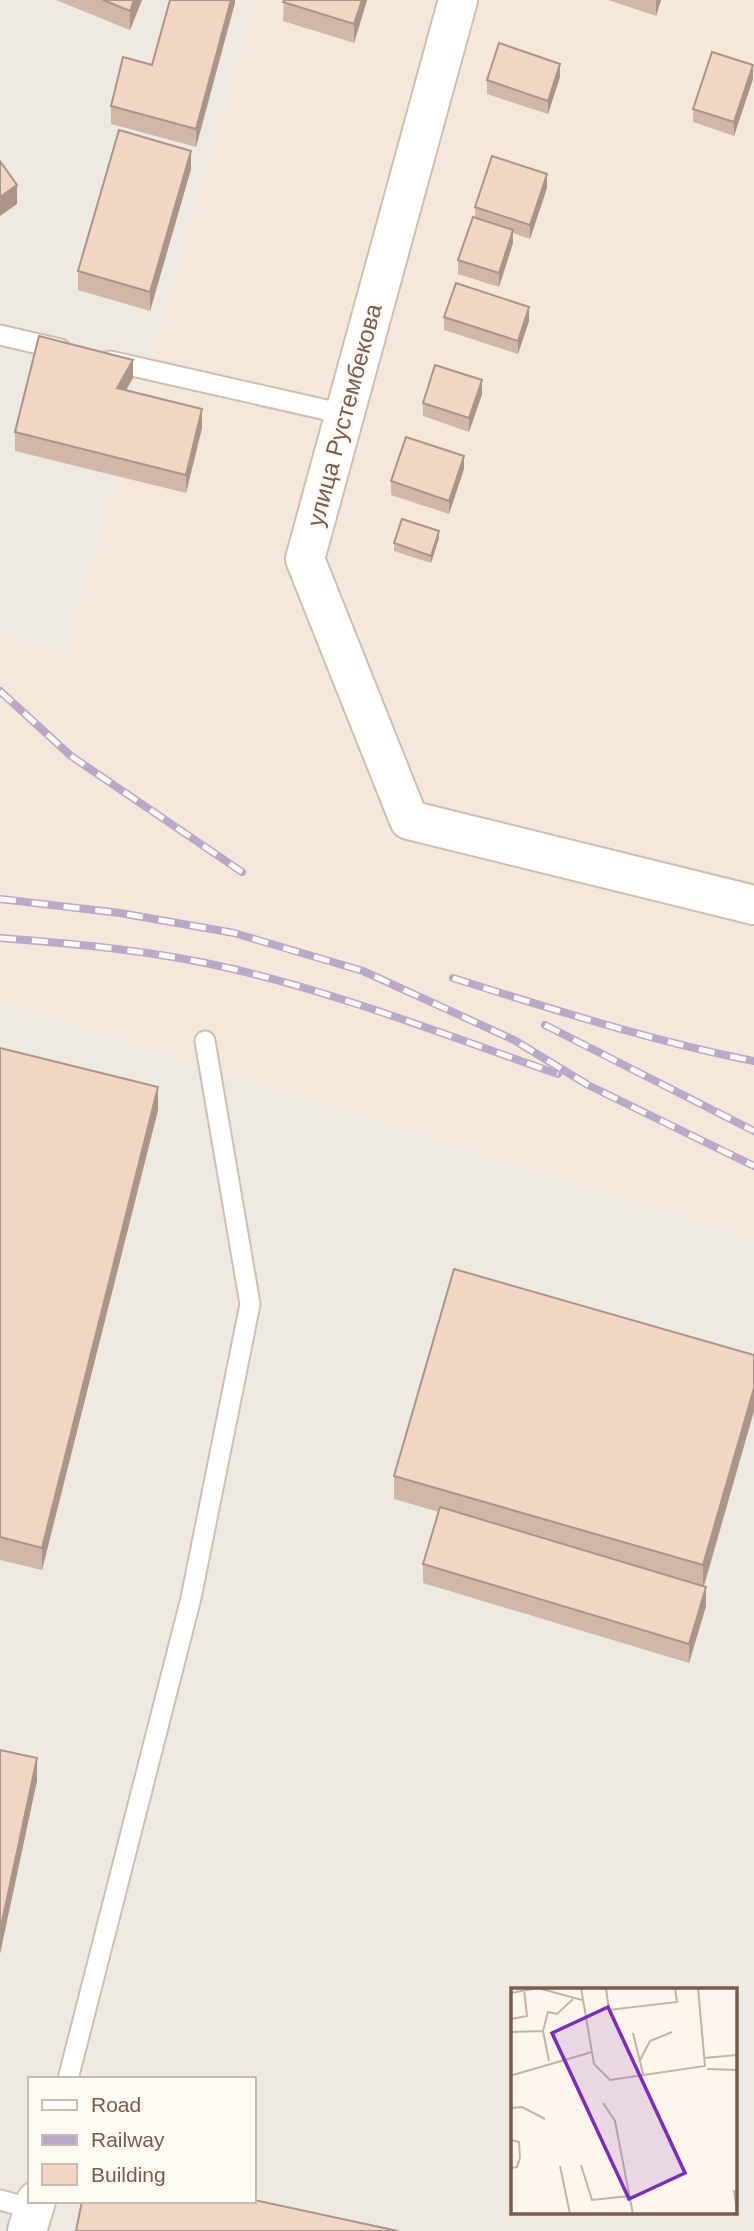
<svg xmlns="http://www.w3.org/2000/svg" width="754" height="2231" font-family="Helvetica,sans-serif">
<rect width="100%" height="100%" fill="#fdf6ec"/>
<!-- residential -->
<path fill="#f5e8da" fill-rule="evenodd" d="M0,0H754V2231H0ZM512,1990H735V2212H512ZM30,2079H254V2201H30Z"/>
<!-- industrial -->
<g fill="#efe9e4" fill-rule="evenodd">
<path d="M0,0H256L66,653L0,633Z"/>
<path d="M0,1002L754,1240V2231H0ZM512,1990H735V2212H512ZM30,2079H254V2201H30Z"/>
</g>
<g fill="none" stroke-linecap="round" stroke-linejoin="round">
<!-- lane casing -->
<g stroke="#d1beb0" stroke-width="23">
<g id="lane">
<path d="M0,335L60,349"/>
<path d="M110,361L344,414"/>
<path d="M68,2079L191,1598L250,1304L205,1041"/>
<path d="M0,2200L33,2209"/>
</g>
</g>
<!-- street casing -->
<g stroke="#d1beb0" stroke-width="42">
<g id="street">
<path d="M458,0L305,559L409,820L754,905"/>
<path d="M27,2231L36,2201"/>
</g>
</g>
<!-- lane -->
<use href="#lane" stroke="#fff" stroke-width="19"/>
<!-- street -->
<use href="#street" stroke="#fff" stroke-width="38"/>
<!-- rail casing -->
<g stroke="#b9a8c9" stroke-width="8">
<g id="rail">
<path d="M0,691L71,756L242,872"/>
<path d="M0,899L120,913L234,933L363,971L514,1040L588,1085L754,1166"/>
<path d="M0,938C78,944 157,951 233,969C344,995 451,1037 558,1074"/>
<path d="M453,978C552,1009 651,1041 754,1061"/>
<path d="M545,1025L754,1131"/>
</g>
</g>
<!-- rail -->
<use href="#rail" stroke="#fffaf3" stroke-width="5" stroke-dasharray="16" stroke-linecap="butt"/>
</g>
<!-- wall -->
<g fill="#d1b7a8">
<path d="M56,0H142L130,30Z"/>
<path d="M235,0L196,147L111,124V106L152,65Z"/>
<path d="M284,0H367L354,43L283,21Z"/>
<path d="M608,0H661L656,16Z"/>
<path d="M560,77L548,114L487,94V80Z"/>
<path d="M753,79L734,136L693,122V109Z"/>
<path d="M191,169L150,311L78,290V271Z"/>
<path d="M547,188L530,239L513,233V243L499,287L458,274V260L475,218V207Z"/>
<path d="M444,317L529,321L518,354L444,330Z"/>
<path d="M133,378L126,390L202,428L186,493L15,451V432Z"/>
<path d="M482,394L469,432L423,416V403Z"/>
<path d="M464,469L449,514L391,495V481Z"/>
<path d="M439,538L431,563L394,551V543Z"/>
<path d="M0,1048L158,1110L42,1570L0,1560Z"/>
<path d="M754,1355V1411L704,1587L706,1606L689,1663L423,1583V1564L439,1512L394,1499V1476Z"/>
</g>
<!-- shaded-wall -->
<g fill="#aa9588">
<path d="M134,0H142L130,30V11Z"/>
<path d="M231,0H235V3L196,147V129Z"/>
<path d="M362,0H367L354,43V24Z"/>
<path d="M657,0H661L656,16V2Z"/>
<path d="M560,64V77L548,114V101Z"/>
<path d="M753,65V79L734,136V122Z"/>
<path d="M191,151V169L150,311V292Z"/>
<path d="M547,174V188L530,239V225Z"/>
<path d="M17,185V204L0,216V197Z"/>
<path d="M513,230V243L499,287V273Z"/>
<path d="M529,307V321L518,354V341Z"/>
<path d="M133,360V378L117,406V388Z"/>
<path d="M482,380V394L469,432V418Z"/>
<path d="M202,409V428L186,493V475Z"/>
<path d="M464,456V469L449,514V501Z"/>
<path d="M439,531V538L431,563V556Z"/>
<path d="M158,1087V1110L42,1570V1548Z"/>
<path d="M754,1388V1411L703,1588V1565Z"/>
<path d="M706,1587V1606L689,1663V1644Z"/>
<path d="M37,1758V1781L0,1954V1931Z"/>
</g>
<!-- building -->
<g fill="#f3d5c3" stroke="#aa9588" stroke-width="2">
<path d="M103,0H134L130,11Z"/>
<path d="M170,0H231L196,129L111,106L123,57L152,65Z"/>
<path d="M284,0H362L354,24L283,2Z"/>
<path d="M499,43L560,64L548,101L487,80Z"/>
<path d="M712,52L753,65L734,122L693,109Z"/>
<path d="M119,130L191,151L150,292L78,271Z"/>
<path d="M492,156L547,174L530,225L475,207Z"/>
<path d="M0,161L17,185L0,197Z"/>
<path d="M473,217L513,230L499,273L458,260Z"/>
<path d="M456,283L529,307L518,341L444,317Z"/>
<path d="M39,336L133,360L117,388L202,409L186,475L15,432Z"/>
<path d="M435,365L482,380L469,418L423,403Z"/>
<path d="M406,437L464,456L449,501L391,481Z"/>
<path d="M402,519L439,531L431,556L394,543Z"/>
<path d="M0,1048L158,1087L42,1548L0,1537Z"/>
<path d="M454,1269L754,1355V1388L703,1565L394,1476Z"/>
<path d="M440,1507L706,1587L689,1644L423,1564Z"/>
<path d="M0,1750L37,1758L0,1931Z"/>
<path d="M254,2200L398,2231H76L82,2201H254Z"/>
</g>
<g text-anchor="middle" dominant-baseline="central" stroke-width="6" stroke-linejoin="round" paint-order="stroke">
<!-- street labels -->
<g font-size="24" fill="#7a5c4d" stroke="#fffaf3">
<text transform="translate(344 415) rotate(-75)">улица Рустембекова</text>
</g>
</g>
<!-- overview -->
<g transform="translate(511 1988)">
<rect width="226" height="226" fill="#fdf6ec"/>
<path fill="none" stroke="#c5b3a7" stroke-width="2" d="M27,0L71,12M70,0L83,76L99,92L194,78L187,0M95,0L98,22L166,14L164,0M0,5L27,0M0,31L16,28L13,2M32,43L37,24L46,26L62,11M0,44L32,43L38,73M122,45L132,86M193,70L226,67M128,74L139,53L161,44M196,81L226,82M2,87L81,64M92,115L104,133L122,226M0,120L11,119L34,131M0,152L8,154L9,170L6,179L0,180M70,177L81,212L119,208M49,178L59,226M223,202L226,226"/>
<path fill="#7b2cbf" fill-opacity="0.15" stroke="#7b2cbf" stroke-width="3.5" d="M97,19L174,185L118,211L41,45Z"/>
<rect width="226" height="226" fill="none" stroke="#7a5c4d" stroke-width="3.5"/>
</g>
<!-- legend -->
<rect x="28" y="2077" width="228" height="126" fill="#fffaf3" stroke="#cabbb1" stroke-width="2"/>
<rect x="42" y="2100" width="35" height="10" fill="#ffffff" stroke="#cabbb1" stroke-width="2"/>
<text x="91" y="2112" font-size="21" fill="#7a5c4d">Road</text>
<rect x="42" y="2135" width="35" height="10" fill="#b9a8c9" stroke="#cabbb1" stroke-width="2"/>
<text x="91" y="2147" font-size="21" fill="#7a5c4d">Railway</text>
<rect x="42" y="2164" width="35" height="21" fill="#f3d5c3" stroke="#cabbb1" stroke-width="2"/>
<text x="91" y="2182" font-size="21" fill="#7a5c4d">Building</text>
</svg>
